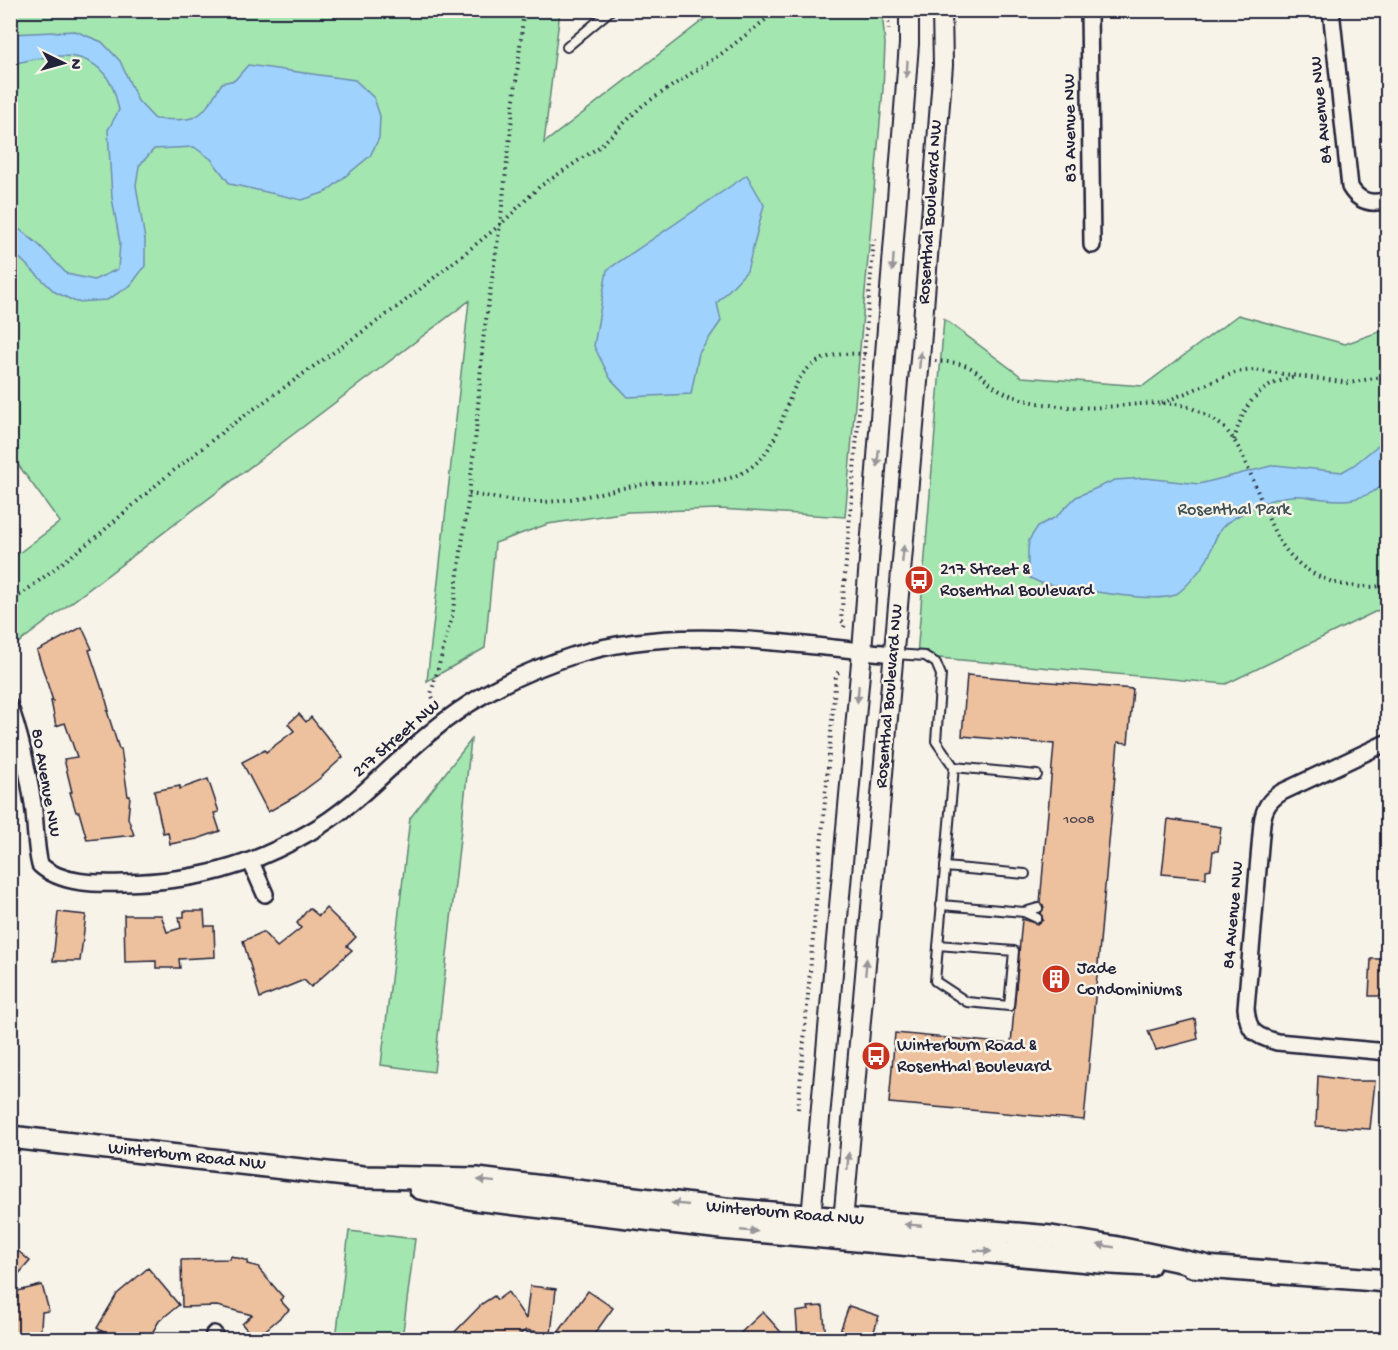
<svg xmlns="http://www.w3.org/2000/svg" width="1398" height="1350" font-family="'Gochi Hand',sans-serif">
<rect width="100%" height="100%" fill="#f7f3e8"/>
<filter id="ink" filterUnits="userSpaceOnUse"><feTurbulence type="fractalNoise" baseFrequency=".0167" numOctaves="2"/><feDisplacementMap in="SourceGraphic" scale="12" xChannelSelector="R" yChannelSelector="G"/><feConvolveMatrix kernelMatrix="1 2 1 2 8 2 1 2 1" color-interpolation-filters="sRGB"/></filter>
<g filter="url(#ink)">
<!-- green -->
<g fill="#a3e6b0" stroke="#628476" stroke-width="1.5">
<path d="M11,11H560L544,143L715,11H882L885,44L883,89L845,517L719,509L628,512L548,524L495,543L485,648L427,681L469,301L14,646L11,639V559L60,522L11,455Z"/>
<path d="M1238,315L1345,344L1387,329V606L1226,684L917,656L944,319L1022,377L1143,386Z"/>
<path d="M471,740L434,1072L381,1065L410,818Z"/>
<path d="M349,1231L415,1239L402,1339H336Z"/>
</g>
<!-- water -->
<g fill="#9fd3fd" stroke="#6d8caf" stroke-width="1.5">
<path d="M75,31L102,42L120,61L138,101L155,119C200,121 199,121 222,83L235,80L248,65L355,80L374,98L380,116L379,138L370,156L326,192L302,200L230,184L211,159L194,147L154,149L139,166L136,185L145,240V266L131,285L107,300L76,302L55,292L10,249L11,224L14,225L39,245L67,274L94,280L118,269L120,243L112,198L108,130L119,110C117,102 115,91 111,84C89,43 47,57 11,64V34Z"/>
<path d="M747,175L764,205L747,271L717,303L721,321L699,353L691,394L628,397L610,378L594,346L607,270Z"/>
<path d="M1387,438V482C1363,502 1345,502 1315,498C1308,497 1300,495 1292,496C1273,497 1249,509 1233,519C1217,528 1215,540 1209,556C1204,566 1183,593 1172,596C1146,603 1071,587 1041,583L1030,578L1028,570V550L1029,540L1038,526L1056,517L1076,497L1115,480L1145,478L1199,484L1275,465L1342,472L1354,465Z"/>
</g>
<!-- building -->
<g fill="#eec19e" stroke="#22223b" stroke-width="1.5">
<path d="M82,627L92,649L89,650L102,689H103L109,711H107L119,749H121L128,796H130L128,818L134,835L87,840L79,812H76L70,792H72L64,759L77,757L65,723L56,726L51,701H53L37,651Z"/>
<path d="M967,675L1133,689L1128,743L1118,742L1084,1120L889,1103L895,1033L1011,1044L1022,919L1037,924L1043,920L1041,913L1044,907L1040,903L1054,744L962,736Z"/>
<path d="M299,714L306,722L311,717L343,757L319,779L296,796L268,812L242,762L265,750L266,752L294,731L288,724Z"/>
<path d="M208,779L219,812L214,813L220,831L197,839L170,844L168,832L163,833L154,791L180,786V789Z"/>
<path d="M1168,819L1221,827L1218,851H1213L1211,869L1206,870V878L1162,874Z"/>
<path d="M309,908L319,916L326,908L356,937L347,946L352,950L311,987L304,980L260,998L243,941L263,932L277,947L301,928L297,923Z"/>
<path d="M184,911H204L205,926H214L215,957L179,959L180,968H156V961L125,962L124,915H161L167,932L181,928L179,917H184Z"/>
<path d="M58,912L86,915L80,961H53Z"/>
<path d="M1371,959H1388V996H1369Z"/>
<path d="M1195,1019L1198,1039L1156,1050L1148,1031Z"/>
<path d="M1318,1076L1352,1081H1375L1370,1129L1316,1126Z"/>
<path d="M18,1251L30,1261L10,1284V1262Z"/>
<path d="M231,1256L248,1261L247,1264L259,1267V1269L283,1297L280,1300L289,1310L255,1339L242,1324L252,1315L217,1306L182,1307L181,1260L230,1259Z"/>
<path d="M148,1268L179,1305L159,1321L148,1340H116L97,1328L117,1294Z"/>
<path d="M42,1285L49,1311L42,1312L40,1340H10V1293Z"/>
<path d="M530,1286L556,1289L551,1334L526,1330L512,1340H447L483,1303L494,1296L497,1300L508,1292L526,1319Z"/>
<path d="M588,1291L613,1308L590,1340H553Z"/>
<path d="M823,1306L826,1340H798L796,1312L809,1310L808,1307Z"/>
<path d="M849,1306L879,1316L871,1340H837Z"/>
<path d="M763,1312L788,1340H733Z"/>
</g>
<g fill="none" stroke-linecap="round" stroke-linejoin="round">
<!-- service casing -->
<g stroke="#22223b" stroke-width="12">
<g id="service">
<path d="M567,47L611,10"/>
<path d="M894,654L925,656L936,663L941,675L936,741L954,767L935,981L967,1002L1009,1006L1014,951L938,945"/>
<path d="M954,767L1037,775"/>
<path d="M945,867L1025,874"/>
<path d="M941,905L1024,912L1038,908"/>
<path d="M1024,912L1037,918"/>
</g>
</g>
<!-- minor casing -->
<g stroke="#22223b" stroke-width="20">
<g id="minor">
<path d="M1089,10L1092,245"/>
<path d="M1331,10L1350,187C1359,202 1371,205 1388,200"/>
<path d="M10,707C21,738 28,771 33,804C36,824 35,845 40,865C61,884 96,884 124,883C196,881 248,868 310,832C354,807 387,769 425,737C468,699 521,672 575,655C679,623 788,645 894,654"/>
<path d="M1388,742L1282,792C1269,800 1264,808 1262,823L1246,1008C1248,1032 1255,1036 1277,1042L1388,1052"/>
<path d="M251,862L265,894"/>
<path d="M213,1340L214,1334"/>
</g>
</g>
<!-- tertiary casing -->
<g stroke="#22223b" stroke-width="22">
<g id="tertiary">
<path d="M810,1229L862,651L909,44V10"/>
<path d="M842,1233L920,359L943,65L942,10"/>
</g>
</g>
<!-- secondary casing -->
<g stroke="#22223b" stroke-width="26">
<g id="secondary">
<path d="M10,1137L363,1177L477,1179L725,1209L1051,1237L1113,1247L1205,1266"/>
<path d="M420,1188L474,1199L722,1228L1111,1263L1149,1265"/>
<path d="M1192,1266L1388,1281"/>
</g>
</g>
<!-- path -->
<g stroke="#22223b" stroke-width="4" stroke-dasharray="1.5 4.5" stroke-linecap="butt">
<path d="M510,10L524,13"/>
<path d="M888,10L889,34"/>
<path d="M935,361C947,362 960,362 971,368C982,374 989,384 1000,390C1021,402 1047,405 1070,407C1105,410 1141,401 1175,404C1190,405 1209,416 1221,425C1236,438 1243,457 1251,475C1260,496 1267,519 1278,538C1300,577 1344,593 1388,585"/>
<path d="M1162,403L1236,372L1254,370L1350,383L1388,375"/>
<path d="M1234,440C1244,404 1257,385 1295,377"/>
<path d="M469,494C493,497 518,503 542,502C577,501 610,489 645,484C677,480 718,489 747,470C804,433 768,347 865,354"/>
<path d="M10,603L101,533L162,480L230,426L400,305L500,225L539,187L599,147L643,105L724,52L778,10"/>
<path d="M844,627L845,624L841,620L874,239"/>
<path d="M438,709L431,694L452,617L469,494L476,432L483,340L500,225L524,10"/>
<path d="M798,1109L836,675L840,670"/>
</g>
<!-- service -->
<use href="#service" stroke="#f7f3e8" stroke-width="8"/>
<!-- minor -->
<use href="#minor" stroke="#f7f3e8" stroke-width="15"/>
<!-- tertiary -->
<use href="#tertiary" stroke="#f7f3e8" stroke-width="18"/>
<!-- secondary -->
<use href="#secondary" stroke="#f7f3e8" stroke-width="21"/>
</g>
<!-- one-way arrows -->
<defs><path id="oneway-solid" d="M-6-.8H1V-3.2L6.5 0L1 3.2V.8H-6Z" transform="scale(1.5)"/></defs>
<g fill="#97959a">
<use href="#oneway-solid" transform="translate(907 69) rotate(94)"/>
<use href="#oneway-solid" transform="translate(893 263) rotate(94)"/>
<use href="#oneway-solid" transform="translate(920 360) rotate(-85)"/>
<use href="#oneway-solid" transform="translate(878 458) rotate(95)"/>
<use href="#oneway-solid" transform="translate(903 554) rotate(-85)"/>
<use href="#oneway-solid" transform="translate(858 694) rotate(95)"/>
<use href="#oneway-solid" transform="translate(866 967) rotate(-85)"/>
<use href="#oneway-solid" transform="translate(848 1161) rotate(-85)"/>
<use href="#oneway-solid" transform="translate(486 1181) rotate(-173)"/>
<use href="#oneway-solid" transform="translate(680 1204) rotate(-174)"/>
<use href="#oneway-solid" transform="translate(913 1225) rotate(-175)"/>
<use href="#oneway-solid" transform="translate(749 1231) rotate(5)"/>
<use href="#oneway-solid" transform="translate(1106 1246) rotate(-171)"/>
<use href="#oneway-solid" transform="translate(983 1251) rotate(5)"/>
</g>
</g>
<!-- icons -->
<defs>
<g id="bus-disc" transform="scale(1.5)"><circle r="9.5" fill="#c8321e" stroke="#f7f3e8"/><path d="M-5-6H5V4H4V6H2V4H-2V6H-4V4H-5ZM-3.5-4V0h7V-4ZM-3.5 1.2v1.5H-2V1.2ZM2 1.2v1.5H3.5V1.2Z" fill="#fff"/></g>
<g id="building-disc" transform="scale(1.5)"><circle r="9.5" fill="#c8321e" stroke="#f7f3e8"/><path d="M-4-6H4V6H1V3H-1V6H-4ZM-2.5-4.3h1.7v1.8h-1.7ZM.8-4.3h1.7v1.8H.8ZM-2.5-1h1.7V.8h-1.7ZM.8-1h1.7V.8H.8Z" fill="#fff"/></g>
</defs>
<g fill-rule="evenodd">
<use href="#bus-disc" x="919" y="580"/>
<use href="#building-disc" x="1056" y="979"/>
<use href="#bus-disc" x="876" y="1056"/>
</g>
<g text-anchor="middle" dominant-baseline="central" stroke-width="5" stroke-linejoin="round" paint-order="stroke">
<!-- number labels -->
<g font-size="15" fill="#554a54">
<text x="1079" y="820">1008</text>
</g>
<!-- street labels -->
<g font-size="18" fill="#22223b" stroke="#f7f3e8">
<text transform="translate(1322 110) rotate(-96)">84 Avenue NW</text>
<text transform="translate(1071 128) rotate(-91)">83 Avenue NW</text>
<text transform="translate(931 212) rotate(-86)">Rosenthal Boulevard NW</text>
<text transform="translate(890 696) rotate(-85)">Rosenthal Boulevard NW</text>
<text transform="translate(397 739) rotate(-41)">217 Street NW</text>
<text transform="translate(45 783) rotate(80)">80 Avenue NW</text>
<text transform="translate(1234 915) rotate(-85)">84 Avenue NW</text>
<text transform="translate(187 1157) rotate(6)">Winterburn Road NW</text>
<text transform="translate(785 1214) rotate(5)">Winterburn Road NW</text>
</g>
<!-- park labels -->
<g font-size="18" fill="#425358" stroke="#f7f3e8">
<text x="1234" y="510">Rosenthal Park</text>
</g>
<!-- poi labels -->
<g font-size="18" fill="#22223b" stroke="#f7f3e8" text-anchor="start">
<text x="940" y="570">217 Street &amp;<tspan x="940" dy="21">Rosenthal Boulevard</tspan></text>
<text x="1077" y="969">Jade<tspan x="1077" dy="21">Condominiums</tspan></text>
<text x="897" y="1046">Winterburn Road &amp;<tspan x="897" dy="21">Rosenthal Boulevard</tspan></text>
</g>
</g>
<!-- margin -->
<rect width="1398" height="1350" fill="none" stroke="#f7f3e8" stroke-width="36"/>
<rect x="18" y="18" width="1362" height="1314" fill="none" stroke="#22223b" stroke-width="2" filter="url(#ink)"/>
<!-- north arrow -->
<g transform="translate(63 63) rotate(95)" stroke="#f7f3e8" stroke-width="4.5" paint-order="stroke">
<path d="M0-4.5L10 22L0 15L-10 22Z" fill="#22223b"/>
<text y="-9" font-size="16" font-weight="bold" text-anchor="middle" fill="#22223b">N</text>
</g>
</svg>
